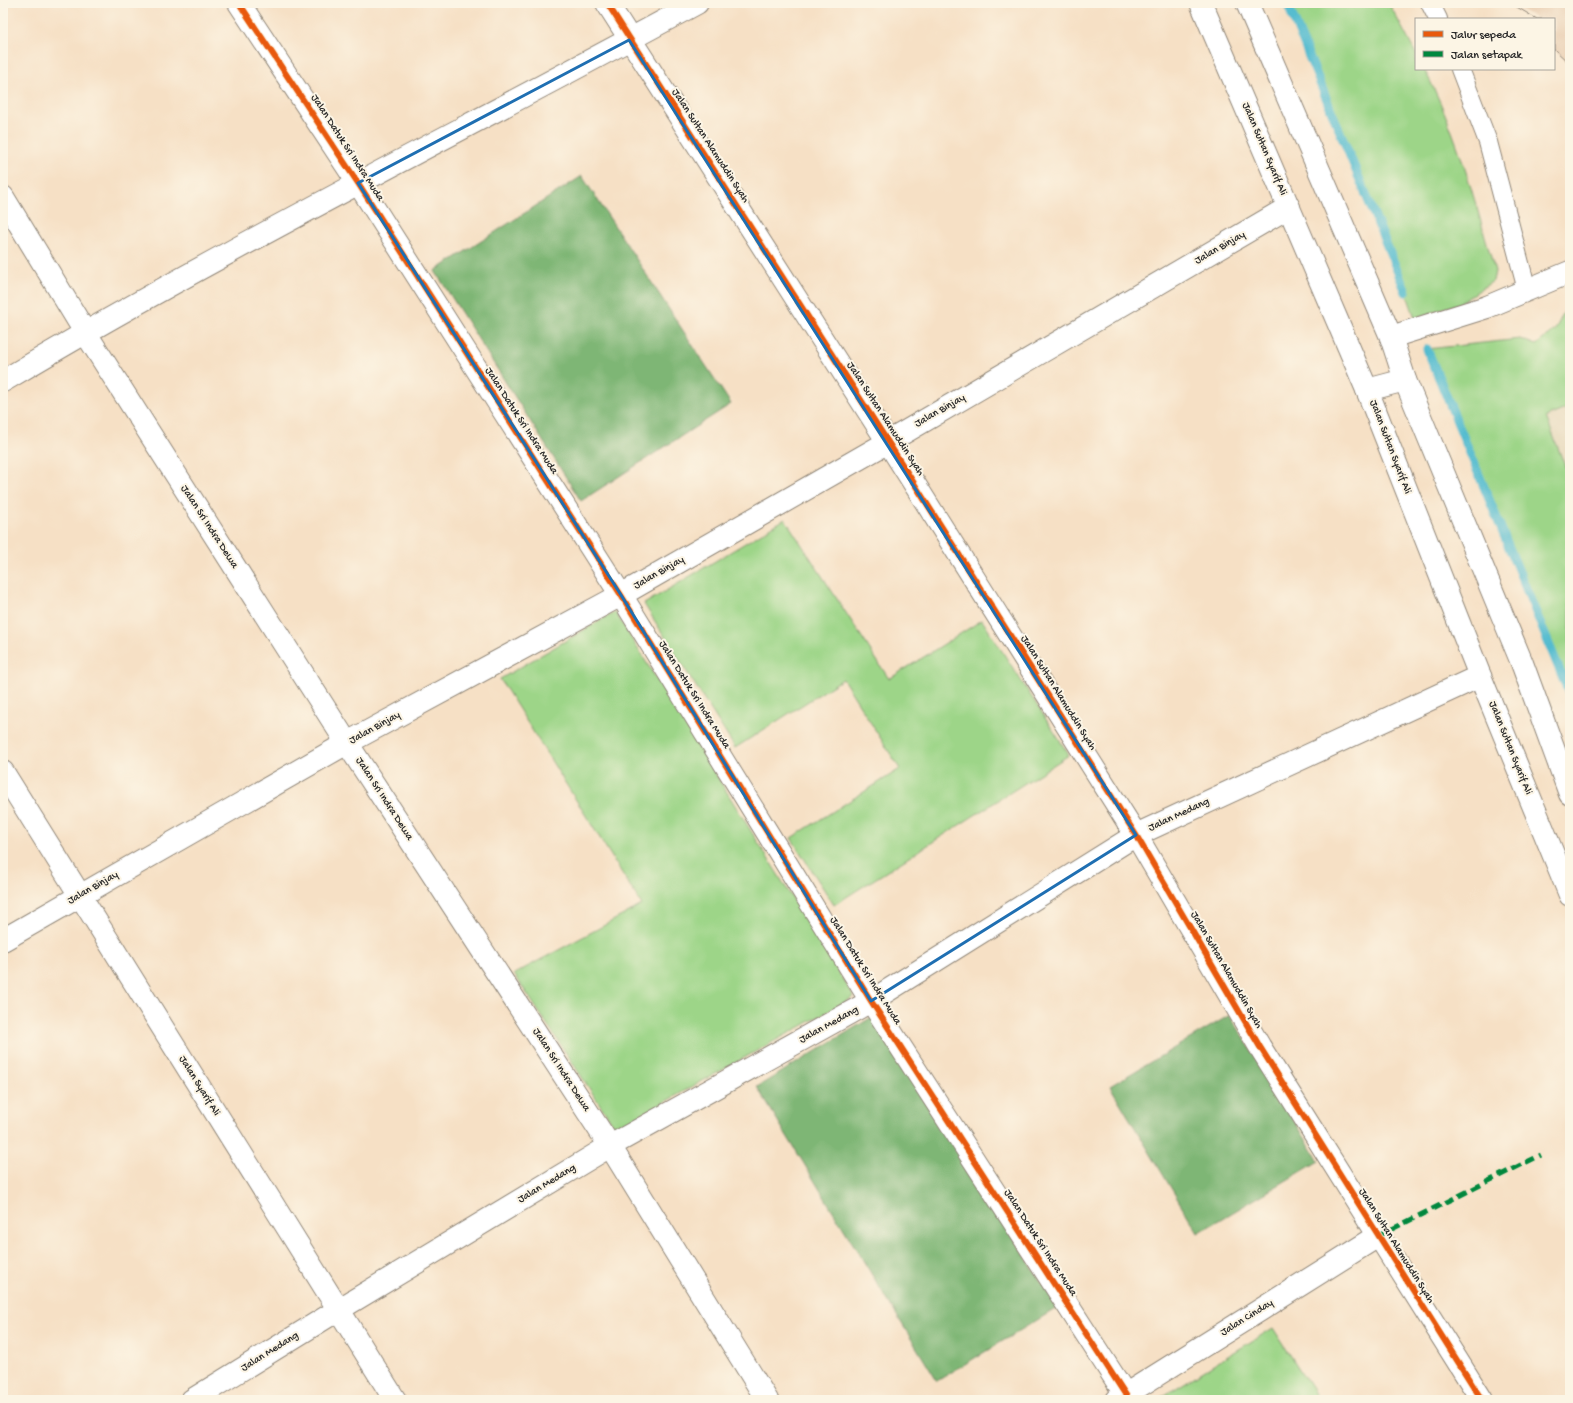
<svg xmlns="http://www.w3.org/2000/svg" width="1573" height="1403" font-family="'Gochi Hand',sans-serif">
<rect width="100%" height="100%" fill="#fcf5e5"/>
<filter id="ink" filterUnits="userSpaceOnUse"><feTurbulence type="fractalNoise" baseFrequency=".025" numOctaves="2"/><feDisplacementMap in="SourceGraphic" scale="8" xChannelSelector="R" yChannelSelector="G"/><feConvolveMatrix kernelMatrix="1 2 1 2 8 2 1 2 1" color-interpolation-filters="sRGB"/></filter>
<filter id="wash" filterUnits="userSpaceOnUse"><feTurbulence type="fractalNoise" baseFrequency=".012" numOctaves="4" result="noise"/><feDisplacementMap in="SourceGraphic" scale="16" xChannelSelector="R" yChannelSelector="G"/><feGaussianBlur stdDeviation="0.9" result="paint"/><feColorMatrix in="noise" values="0 0 0 0 0 0 0 0 0 0 0 0 0 0 0 0 0 1.4 0 .05"/><feComposite in="paint" operator="in"/></filter>
<g filter="url(#wash)">
<rect width="100%" height="100%" fill="#f6e0c5"/>
<!-- built -->
<path fill="#e5d6b7" d="M1570,407V479L1546,417Z"/>
<!-- green -->
<g fill="#9dd588" stroke="#64805a">
<path d="M1287,3H1389L1416,54V69H1424C1458,133 1475,202 1495,271L1493,281L1460,303L1415,318L1406,292Z"/>
<path d="M1570,300V407L1546,417L1570,479V699L1427,349L1520,339L1536,345L1555,330Z"/>
<path d="M785,519L889,679L982,620L1069,755L834,905L791,838L900,769L843,679L735,748L644,604Z"/>
<path d="M615,612L854,997L616,1129L514,974L642,905L500,679Z"/>
<path d="M1273,1328L1319,1400H1157Z"/>
</g>
<!-- forest -->
<g fill="#7eb674" stroke="#547050">
<path d="M582,176L731,404L581,501L435,271Z"/>
<path d="M877,1014L1057,1308L937,1381L757,1087Z"/>
<path d="M1230,1015L1319,1161L1198,1233L1110,1086Z"/>
</g>
<g fill="none" stroke-linecap="round" stroke-linejoin="round">
<!-- stream -->
<g stroke="#52bbcf" stroke-width="9">
<path d="M1287,3L1406,292"/>
<path d="M1427,349L1570,695"/>
</g>
</g>
<g id="blocks">
<!-- building -->
<path fill="#ddb48f" d="M1510,3H1570V64L1554,49V19H1537Z"/>
</g>
</g>
<g filter="url(#ink)">
<use href="#blocks" fill-opacity="0" stroke="#908678" stroke-width="1"/>
<g fill="none" stroke-linecap="round" stroke-linejoin="round">
<!-- lane casing -->
<g stroke="#908678" stroke-width="20">
<g id="lane">
<path d="M1430,3L1438,19"/>
<path d="M1460,69L1488,142L1527,290"/>
</g>
</g>
<!-- street casing -->
<g stroke="#908678" stroke-width="24">
<g id="street">
<path d="M239,3L358,183L621,595L871,1001L1129,1400"/>
<path d="M607,3L888,442L1136,835L1260,1047L1482,1400"/>
<path d="M3,197L85,332L347,743L610,1146L767,1400"/>
<path d="M1391,337L1487,307L1570,272"/>
<path d="M3,381C229,246 466,129 697,3"/>
<path d="M3,772L395,1400"/>
<path d="M3,940L347,743L621,595L888,442L1289,207"/>
<path d="M192,1400L338,1310L610,1146L871,1001L1136,835L1480,676"/>
<path d="M1117,1400L1378,1236"/>
</g>
</g>
<!-- secondary casing -->
<g stroke="#908678" stroke-width="24">
<g id="secondary">
<path d="M1201,3L1367,390L1480,676L1570,895"/>
<path d="M1247,3L1391,337L1405,380L1522,663L1570,794"/>
<path d="M1367,390L1405,380"/>
</g>
</g>
<!-- lane -->
<use href="#lane" stroke="#fff" stroke-width="18"/>
<!-- street -->
<use href="#street" stroke="#fff" stroke-width="22"/>
<!-- secondary -->
<use href="#secondary" stroke="#fff" stroke-width="22"/>
<!-- quiet -->
<path stroke="#00873e" stroke-width="5" stroke-dasharray="10 5" stroke-linecap="butt" d="M1378,1236L1541,1155"/>
<!-- cycleway casing -->
<g stroke="#fcf5e5" stroke-width="8">
<g id="cycleway">
<path d="M239,3L358,183L621,595L871,1001L1129,1400"/>
<path d="M607,3L888,442L1136,835L1260,1047L1482,1400"/>
</g>
</g>
<!-- cycleway -->
<use href="#cycleway" stroke="#e8590c" stroke-width="6"/>
</g>
</g>
<!-- marked area -->
<path fill="none" stroke="#1f6fb2" stroke-width="3" stroke-linejoin="round" d="M629,40L1136,835L871,1001L621,595L358,183Z"/>
<g text-anchor="middle" dominant-baseline="central" stroke-width="4" stroke-linejoin="round" paint-order="stroke">
<!-- street labels -->
<g font-size="11" fill="#2b2b2b" stroke="#fcf5e5">
<text transform="translate(710 146) rotate(57)">Jalan Sultan Alamuddin Syah</text>
<text transform="translate(347 148) rotate(57)">Jalan Datuk Sri Indra Muda</text>
<text transform="translate(1264 149) rotate(67)">Jalan Sultan Syarif Ali</text>
<text transform="translate(1220 248) rotate(-30)">Jalan Binjay</text>
<text transform="translate(940 411) rotate(-30)">Jalan Binjay</text>
<text transform="translate(885 419) rotate(57)">Jalan Sultan Alamuddin Syah</text>
<text transform="translate(521 421) rotate(57)">Jalan Datuk Sri Indra Muda</text>
<text transform="translate(1390 447) rotate(69)">Jalan Sultan Syarif Ali</text>
<text transform="translate(209 527) rotate(57)">Jalan Sri Indra Dewa</text>
<text transform="translate(659 573) rotate(-30)">Jalan Binjay</text>
<text transform="translate(1058 693) rotate(58)">Jalan Sultan Alamuddin Syah</text>
<text transform="translate(694 695) rotate(58)">Jalan Datuk Sri Indra Muda</text>
<text transform="translate(375 728) rotate(-29)">Jalan Binjay</text>
<text transform="translate(1510 748) rotate(68)">Jalan Sultan Syarif Ali</text>
<text transform="translate(384 799) rotate(57)">Jalan Sri Indra Dewa</text>
<text transform="translate(1179 815) rotate(-25)">Jalan Medang</text>
<text transform="translate(93 888) rotate(-30)">Jalan Binjay</text>
<text transform="translate(1226 970) rotate(60)">Jalan Sultan Alamuddin Syah</text>
<text transform="translate(865 971) rotate(58)">Jalan Datuk Sri Indra Muda</text>
<text transform="translate(829 1025) rotate(-29)">Jalan Medang</text>
<text transform="translate(561 1070) rotate(57)">Jalan Sri Indra Dewa</text>
<text transform="translate(199 1086) rotate(58)">Jalan Syarif Ali</text>
<text transform="translate(547 1184) rotate(-31)">Jalan Medang</text>
<text transform="translate(1040 1243) rotate(57)">Jalan Datuk Sri Indra Muda</text>
<text transform="translate(1396 1246) rotate(58)">Jalan Sultan Alamuddin Syah</text>
<text transform="translate(1247 1318) rotate(-32)">Jalan Cinday</text>
<text transform="translate(270 1352) rotate(-32)">Jalan Medang</text>
</g>
</g>
<!-- margin -->
<rect width="1573" height="1403" fill="none" stroke="#fcf5e5" stroke-width="16"/>
<!-- legend -->
<rect x="1415" y="18" width="140" height="52" fill="#fcf5e5" stroke="#a8a49b"/>
<rect x="1423" y="31" width="20" height="6" fill="#e8590c" stroke="#a8a49b"/>
<text x="1451" y="38" font-size="12" fill="#2b2b2b">Jalur sepeda</text>
<rect x="1423" y="51" width="20" height="6" fill="#00873e" stroke="#a8a49b"/>
<text x="1451" y="58" font-size="12" fill="#2b2b2b">Jalan setapak</text>
</svg>
